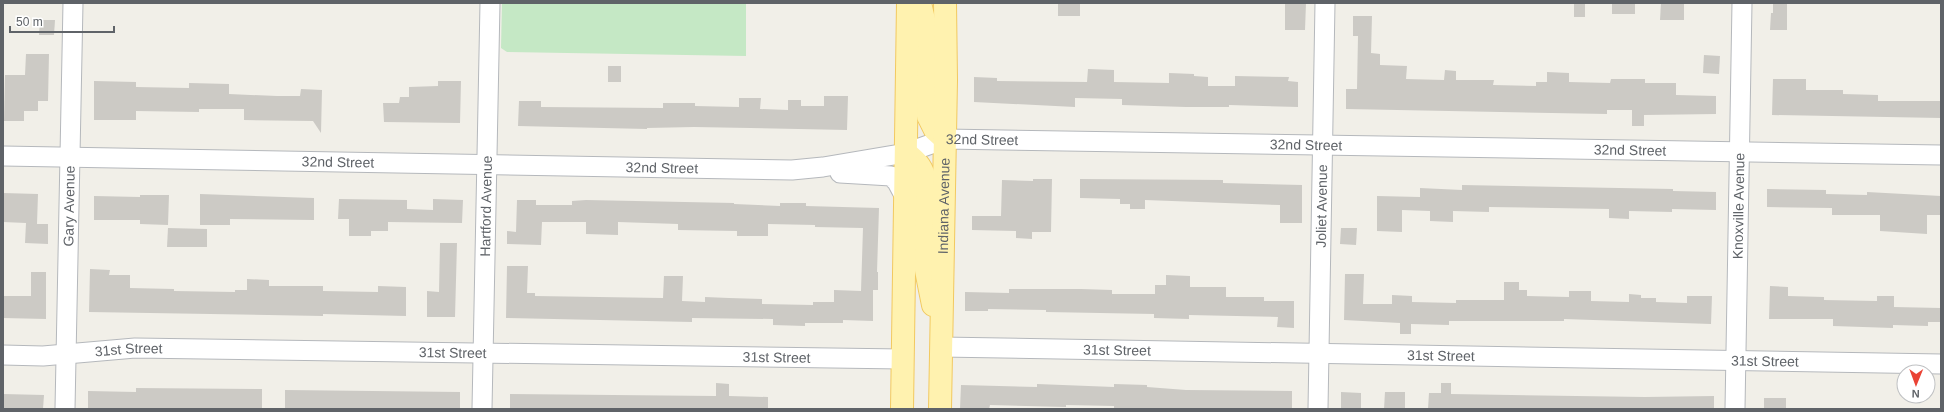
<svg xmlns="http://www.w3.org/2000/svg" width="1944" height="412" font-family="Helvetica,sans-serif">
<rect width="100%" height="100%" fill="#f1efe8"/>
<!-- green -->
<path fill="#c5e8c5" d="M502,3H746V56L507,52L501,48Z"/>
<!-- building -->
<g fill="#cccac5">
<rect x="1058" y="3" width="22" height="13"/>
<path d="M1285,3H1306L1305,30H1285Z"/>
<rect x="1574" y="3" width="11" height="14"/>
<rect x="1612" y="3" width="23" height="11"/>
<path d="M1661,3H1684V20H1660Z"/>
<path d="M1773,3H1787V30H1770L1771,13H1773Z"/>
<path d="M1353,16H1372L1371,53L1380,54V65L1407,66L1406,79L1444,80L1445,70L1456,71V80H1494L1493,85L1536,86V82H1547V72L1569,73V82L1610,83L1611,79H1645V83H1676V95L1716,96V114L1644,115V126H1632V110H1607V114L1346,109V89H1357L1358,36H1353Z"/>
<path d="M40,20H55L54,35H39Z"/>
<path d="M26,54H49L48,101H38V111H24V121H4L5,75H25Z"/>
<path d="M1704,55L1720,56L1719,74L1703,73Z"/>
<rect x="608" y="66" width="13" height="16"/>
<path d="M1088,69L1114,70V82L1169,83V73L1194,74V76L1208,77V86H1235V76L1289,77L1288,81L1298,82V107L1229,105V107H1186L1122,105V99L1075,98V107L974,102V77L997,78V81L1087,82Z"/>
<path d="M1773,79H1806V90H1843V94L1878,95V101H1941V118L1772,115Z"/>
<path d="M94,81L136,82V87L189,88V83L229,84V94L277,96H300L301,89L322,90L321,133L313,121L244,120V109H199V112L136,111V120H94Z"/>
<path d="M438,81H461L460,123L384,122L383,103H399L400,97H409V87L438,86Z"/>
<path d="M824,96H848L847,130L694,127L647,128V129L518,126L519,101H541V107L663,108V103H695V106L739,107V98H761L760,109L788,110V100H801V106H824Z"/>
<path d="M1033,179H1052L1051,232H1032V239L1016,238V231L972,230V216H1001L1002,180L1033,181Z"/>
<path d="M1080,179L1223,180V183L1302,185V223H1280V205L1145,200V209H1130V204H1120V199L1080,198Z"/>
<path d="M1462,185L1673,189V191L1716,192V210L1672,209V212L1629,211V219L1609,218V209L1489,207V212L1453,211V222L1430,221V211L1402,210V232L1377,231V196L1420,197V188L1462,190Z"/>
<path d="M1767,189L1826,190V194L1867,195V192L1941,196V215H1927V234L1880,231V215H1832V208L1767,207Z"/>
<path d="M3,193L38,194L37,224H48V244L25,243L26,223L3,222Z"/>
<path d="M200,194L314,198V220L230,219V225H200Z"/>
<path d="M140,195H169L168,225L140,224V220H94V196L140,197Z"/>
<path d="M339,199L407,200V209L433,210V199L463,200L462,223L388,222V231H371V236H349V219H338Z"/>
<path d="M517,200H536V205H572V201L586,200L734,203V204L780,206V203H806V206L879,208L877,272H878V290H873V321L843,320V323H805V326L773,325V319L692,318V322L506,318L507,266H528L527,293H535V296L663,298L664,276H683L682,301L705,302V297L729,298L762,299V304L813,305V302H834V290L861,291L863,228L815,227V225L768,224V236H737V231L678,230V224L618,222V235L586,234V222H542L541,245L507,244V231L516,232Z"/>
<path d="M168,228L207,229V247H167Z"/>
<path d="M1341,228H1357L1356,245L1340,244Z"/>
<path d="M440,243H457L455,317H427V291L439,292Z"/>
<path d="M90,269L110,270L109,275H130V288L174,289V291L235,292V290H247V279L269,280V286H323V291L378,292V286L406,287V316L323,314V316L89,312Z"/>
<path d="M31,272H46V319L3,318V296H31Z"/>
<path d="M1345,274H1364L1363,304H1392V295L1412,296V302L1456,303V300H1504V282H1519V290H1527V296L1569,297V291H1591V301L1629,302V294L1641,295V298H1656V302L1687,303V296H1712L1711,324L1564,319V321H1449V325L1411,324V334H1400V323L1344,320Z"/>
<path d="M1166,275L1190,276V287H1226V297H1264V301H1294V328L1277,327L1278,317L1189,315V319L1154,318V314L1046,312V310L988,309V311H965V292L1009,293V289H1081L1112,290V294H1155V285H1166Z"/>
<path d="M1770,286L1788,287V296L1824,297V300L1877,301V296H1894V307L1941,308V322H1928V326L1893,325V328L1833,326V319H1769Z"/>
<path d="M716,383L729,384V396L768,397V409H510V394L716,396Z"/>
<path d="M1441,383H1451V394L1645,397L1714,396V409H1428L1429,393H1441Z"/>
<path d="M1037,384L1114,387V384L1147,385V387L1186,390L1292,391V409H1114V406L1066,405V407L990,405L989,409H960L961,385L1037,387Z"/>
<path d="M136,388L262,389V409H88V391L136,392Z"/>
<path d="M285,390L460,392V409H285Z"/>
<path d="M1341,392L1361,393V409H1341Z"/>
<path d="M1385,392H1405V409H1384Z"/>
<path d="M3,394L44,395L43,409H3Z"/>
<rect x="1764" y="398" width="22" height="11"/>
</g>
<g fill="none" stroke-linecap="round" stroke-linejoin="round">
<!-- minor casing -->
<g stroke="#b5b8bc" stroke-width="21">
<g id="minor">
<path id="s1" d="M3,156L792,170L823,167L906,153L945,139L1941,155"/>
<path d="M840,173L891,176L897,182L905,197"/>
<path id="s2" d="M941,347L1941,364"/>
<path id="s3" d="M3,355L43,356L135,348L902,359"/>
<path id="s4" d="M65,409L73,3"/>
<path id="s5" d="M482,409L490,3"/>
<path id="s6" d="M1318,409L1325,3"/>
<path id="s7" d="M1735,409L1742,3"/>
</g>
</g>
<!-- major casing -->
<g stroke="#f2c960" stroke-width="24">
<g id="major">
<path d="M920,3L926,28L928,116L935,130L945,139"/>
<path d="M906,153C918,162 923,168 926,183V270L933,305"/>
<path d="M902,409L908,3"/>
<path id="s8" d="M940,409L946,80L945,3"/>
</g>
</g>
<!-- minor -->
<use href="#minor" stroke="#fff" stroke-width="19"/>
<!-- major -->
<use href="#major" stroke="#fff2af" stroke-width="22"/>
</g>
<g text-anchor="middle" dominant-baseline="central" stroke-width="4" stroke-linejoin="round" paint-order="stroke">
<!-- street labels -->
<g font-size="14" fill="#5f6368" stroke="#fff">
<text stroke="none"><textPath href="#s1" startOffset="983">32nd Street</textPath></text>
<text stroke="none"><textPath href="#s1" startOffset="1307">32nd Street</textPath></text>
<text stroke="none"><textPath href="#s1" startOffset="1631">32nd Street</textPath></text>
<text stroke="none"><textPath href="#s1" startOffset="335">32nd Street</textPath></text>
<text stroke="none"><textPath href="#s1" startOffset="659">32nd Street</textPath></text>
<text stroke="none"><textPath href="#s4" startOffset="203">Gary Avenue</textPath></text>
<text stroke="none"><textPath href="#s5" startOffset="203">Hartford Avenue</textPath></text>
<text stroke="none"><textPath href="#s8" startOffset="203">Indiana Avenue</textPath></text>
<text stroke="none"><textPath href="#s6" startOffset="203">Joliet Avenue</textPath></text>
<text stroke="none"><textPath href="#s7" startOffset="203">Knoxville Avenue</textPath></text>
<text stroke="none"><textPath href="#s3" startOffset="126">31st Street</textPath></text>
<text stroke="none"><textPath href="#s2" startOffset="176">31st Street</textPath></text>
<text stroke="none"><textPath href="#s3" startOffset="450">31st Street</textPath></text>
<text stroke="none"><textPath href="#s2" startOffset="500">31st Street</textPath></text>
<text stroke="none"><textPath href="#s3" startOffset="774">31st Street</textPath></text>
<text stroke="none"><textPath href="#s2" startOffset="824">31st Street</textPath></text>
</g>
</g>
<!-- border -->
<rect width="1944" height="412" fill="none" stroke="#5f6368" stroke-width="8"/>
<!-- north arrow -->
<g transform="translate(1916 384) rotate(181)"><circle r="19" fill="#ffffff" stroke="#bfc1c3"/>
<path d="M0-3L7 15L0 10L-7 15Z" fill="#ea4335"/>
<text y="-6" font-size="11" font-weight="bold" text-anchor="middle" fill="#5f6368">N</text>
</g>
<!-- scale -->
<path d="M10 26v6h104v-6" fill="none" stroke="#5f6368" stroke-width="2"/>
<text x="16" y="26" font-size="12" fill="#5f6368" stroke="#ffffff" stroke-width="3" paint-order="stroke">50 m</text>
</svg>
